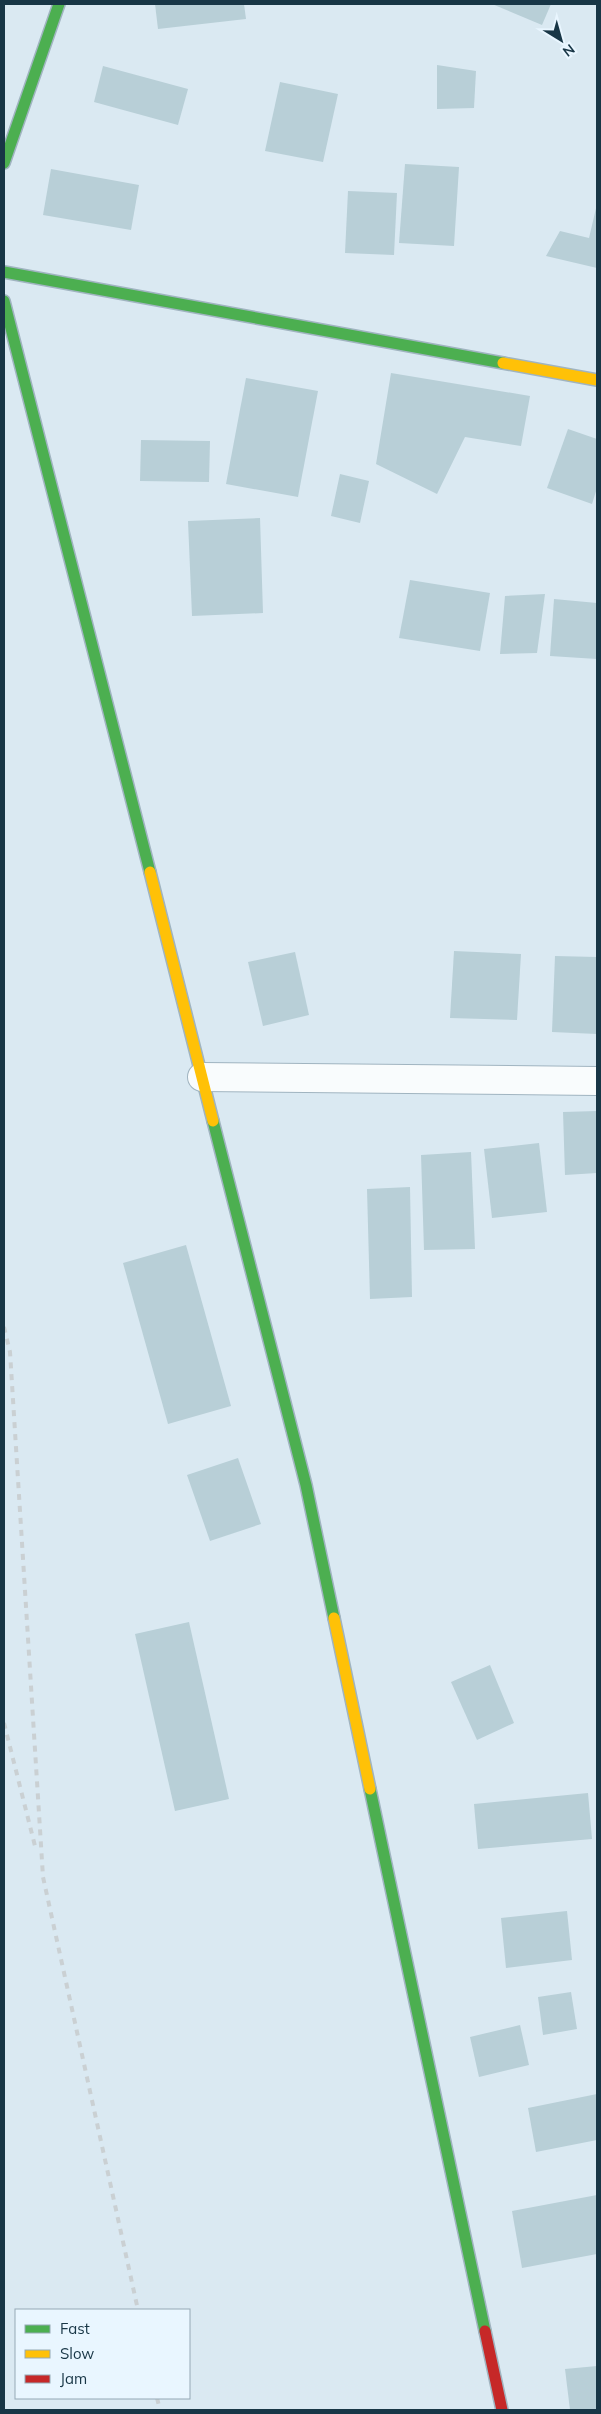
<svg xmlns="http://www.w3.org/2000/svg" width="601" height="2414" font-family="Mulish,sans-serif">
<rect width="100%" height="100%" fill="#dae9f2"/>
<!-- building -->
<g fill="#b8cfd7">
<path d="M155,4H244L246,19L158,29Z"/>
<path d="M492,4H551L542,25Z"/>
<path d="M437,65L476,71L474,108L437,109Z"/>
<path d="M103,66L188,89L178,125L94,102Z"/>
<path d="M280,82L338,94L323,162L265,151Z"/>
<path d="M405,164L459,167L454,246L399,243Z"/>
<path d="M51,169L139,185L131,230L43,215Z"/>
<path d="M348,191L397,193L394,255L345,253Z"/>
<path d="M597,204V268L546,256L560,231L589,238Z"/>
<path d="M391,373L530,396L521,446L465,437L437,494L376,464Z"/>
<path d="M246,378L318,391L298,497L226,484Z"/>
<path d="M568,429L597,439V488L592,504L547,488Z"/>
<path d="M141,440L210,441L209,482L140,481Z"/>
<path d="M340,474L369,481L360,523L331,516Z"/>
<path d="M260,518L263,613L192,616L188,521Z"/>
<path d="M410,580L490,593L480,651L399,638Z"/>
<path d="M545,594L537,653L500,654L505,596Z"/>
<path d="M554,599L597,603V659L550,656Z"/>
<path d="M454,951L521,954L517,1020L450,1018Z"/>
<path d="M295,952L309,1015L263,1026L248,962Z"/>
<path d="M555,956L597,957V1034L552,1032Z"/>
<path d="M597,1111V1173L565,1175L563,1112Z"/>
<path d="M539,1143L547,1212L492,1218L484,1149Z"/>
<path d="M471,1152L475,1249L424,1250L421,1155Z"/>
<path d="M410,1187L412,1297L370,1299L367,1189Z"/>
<path d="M186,1245L231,1406L168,1424L123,1263Z"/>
<path d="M238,1458L261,1524L210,1541L187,1475Z"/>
<path d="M189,1622L229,1799L175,1811L135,1634Z"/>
<path d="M490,1665L514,1723L477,1740L451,1682Z"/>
<path d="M588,1793L592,1839L478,1849L474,1804Z"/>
<path d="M567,1911L572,1960L506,1968L501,1918Z"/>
<path d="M571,1992L577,2029L543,2035L538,1997Z"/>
<path d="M520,2025L529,2065L479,2077L470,2037Z"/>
<path d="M597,2094V2140L536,2152L528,2108Z"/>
<path d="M597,2195V2254L522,2268L512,2211Z"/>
<path d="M597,2366V2410H570L565,2369Z"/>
</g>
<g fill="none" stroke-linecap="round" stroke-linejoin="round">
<!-- street casing -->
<g stroke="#a0b4c0" stroke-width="30">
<path id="street" d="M202,1077L597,1081"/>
</g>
<!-- fast casing -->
<g stroke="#a0b4c0" stroke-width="14">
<g id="fast">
<path d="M4,163L59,4"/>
<path d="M4,272L503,363"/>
<path d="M4,301L150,872"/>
<path d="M213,1121L306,1485L334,1618"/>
<path d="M370,1789L485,2331"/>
</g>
</g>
<!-- slow casing -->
<g stroke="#a0b4c0" stroke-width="14">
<g id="slow">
<path d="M503,363L597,380"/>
<path d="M150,872L213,1121"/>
<path d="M334,1618L370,1789"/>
</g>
</g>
<!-- jam casing -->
<g stroke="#a0b4c0" stroke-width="14">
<path id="jam" d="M485,2331L502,2410"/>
</g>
<!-- street -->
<use href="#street" stroke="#f9fcfd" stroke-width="28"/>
<!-- fast -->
<use href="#fast" stroke="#4caf50" stroke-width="11"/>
<!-- slow -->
<use href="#slow" stroke="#ffc107" stroke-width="11"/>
<!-- jam -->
<use href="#jam" stroke="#c62828" stroke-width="11"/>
<!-- rail -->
<g stroke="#cad0d3" stroke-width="4" stroke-dasharray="6 6" stroke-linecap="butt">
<path d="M4,1327L10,1352L43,1877L138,2310"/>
<path d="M4,1723L36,1850"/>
<path d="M157,2398L160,2410"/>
</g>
</g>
<!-- border -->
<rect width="601" height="2414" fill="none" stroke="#183646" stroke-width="10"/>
<!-- legend -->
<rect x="15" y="2309" width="175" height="90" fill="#e9f6ff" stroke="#95a9b5"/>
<rect x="25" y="2325" width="25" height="8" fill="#4caf50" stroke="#95a9b5"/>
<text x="60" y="2334" font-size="15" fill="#183646">Fast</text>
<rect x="25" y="2350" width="25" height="8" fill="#ffc107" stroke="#95a9b5"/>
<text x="60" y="2359" font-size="15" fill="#183646">Slow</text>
<rect x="25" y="2375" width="25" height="8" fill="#c62828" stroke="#95a9b5"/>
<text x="60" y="2384" font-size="15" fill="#183646">Jam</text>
<!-- north arrow -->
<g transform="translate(561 40) rotate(143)" stroke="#e9f6ff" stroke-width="4" paint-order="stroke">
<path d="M0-4L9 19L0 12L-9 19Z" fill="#183646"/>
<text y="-8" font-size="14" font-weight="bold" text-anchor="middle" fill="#183646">N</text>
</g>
</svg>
